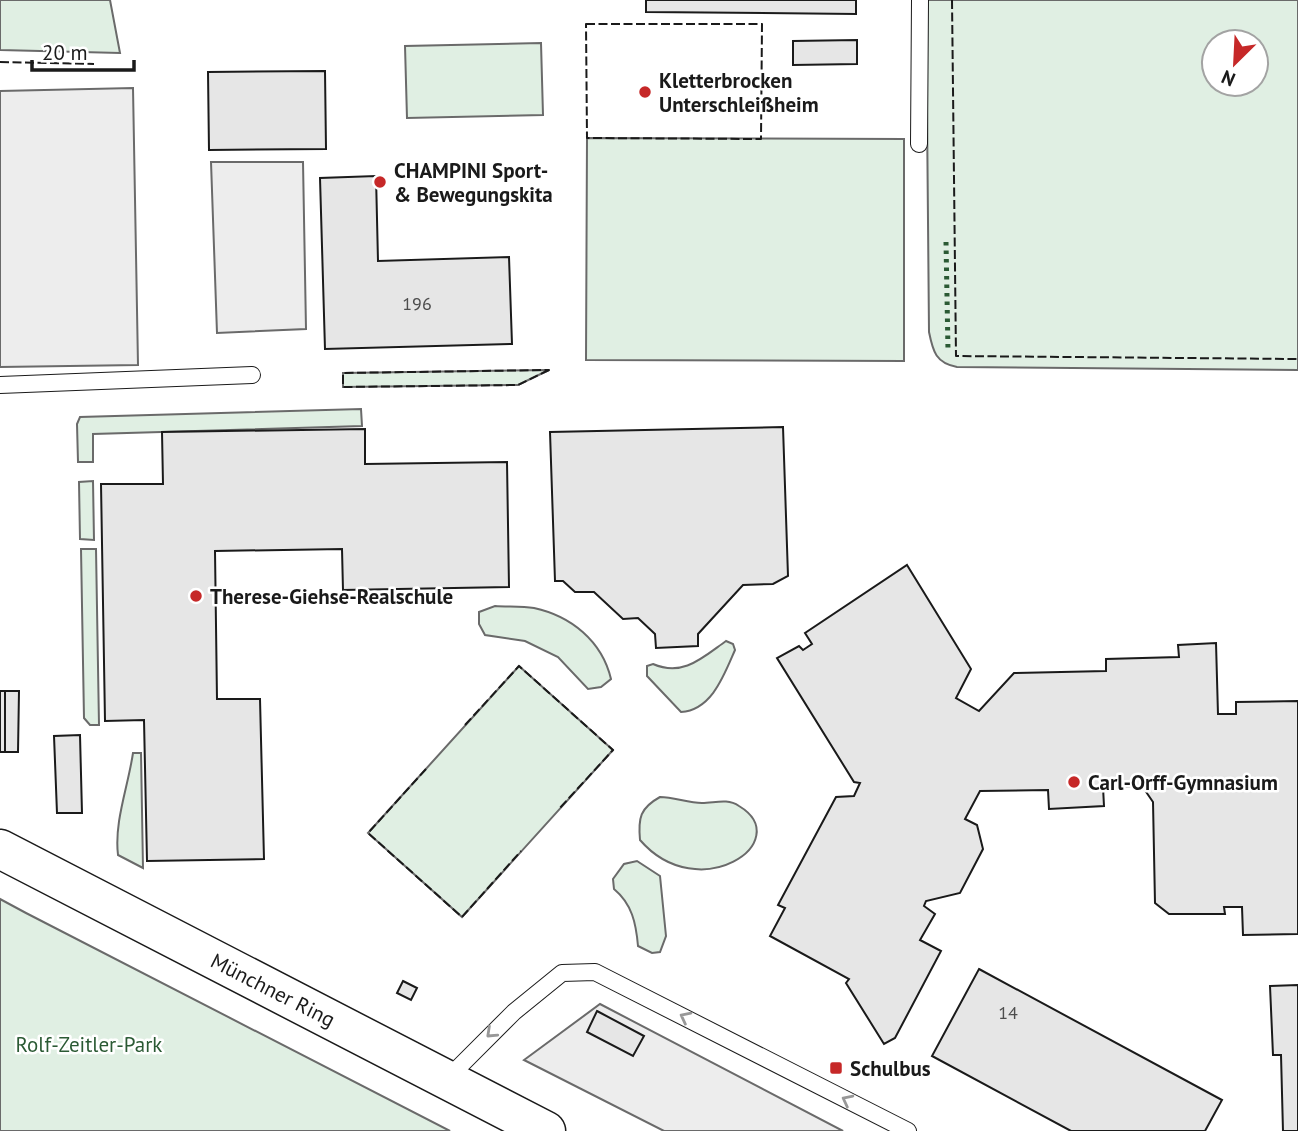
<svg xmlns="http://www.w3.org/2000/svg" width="1298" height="1131" font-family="'PT Sans',sans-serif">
<rect width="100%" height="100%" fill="#fff"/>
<!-- green -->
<g fill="#e0efe3" stroke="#6a6a6a" stroke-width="2" fill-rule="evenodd">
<path d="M0,0H110L120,53L0,50Z"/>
<path d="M926,0H1298V370L957,367C936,363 933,352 929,332ZM1214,42H1256V84H1214Z"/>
<path d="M541,43L543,115L407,118L405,46Z"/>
<path d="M587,138L904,139V361L586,360Z"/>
<path d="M549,370L518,385L343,387V373Z"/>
<path d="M361,409L362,426L93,434V462H78L77,424L80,417Z"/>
<path d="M93,481L94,540L80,539L79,482Z"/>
<path d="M81,549H96L99,725H90L84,718Z"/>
<path d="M495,606C507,607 521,606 534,608C571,616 602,641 611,679L601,687L588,689L558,657L525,641L485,635L479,624V612Z"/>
<path d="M726,641L733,644L735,650C724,675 712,710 681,712L647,676V666L653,664C683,677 702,658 726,641Z"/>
<path d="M519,666L613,750L462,917L368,833Z"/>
<path d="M133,753H141L143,868L118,855C114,822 128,787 133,753Z"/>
<path d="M660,797C674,797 688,803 702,803C715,803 727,798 739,806C797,841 699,908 640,840C638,818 640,808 660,797Z"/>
<path d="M637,861L660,876L666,936L660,952L652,953L638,946C636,923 632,904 614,889L613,879L624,864Z"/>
<path d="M0,899L26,913L450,1131H0Z"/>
</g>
<!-- parking -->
<g fill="#ededed" stroke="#6a6a6a" stroke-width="2">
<path d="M133,88L138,365L0,367V91Z"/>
<path d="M211,162H303L306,329L217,333Z"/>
<path d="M600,1004L843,1131H664L524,1060Z"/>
</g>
<!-- building -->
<g fill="#e6e6e6" stroke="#1a1a1a" stroke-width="2">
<path d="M646,0H856V14L646,12Z"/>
<path d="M857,40V64L793,65V41Z"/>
<path d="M325,71L326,149L209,150L208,72Z"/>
<path d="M376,176L378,261L509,257L512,344L325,349L320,178Z"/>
<path d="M783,427L788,576L773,584L743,585L698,634V646L656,648L655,634L638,618L623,619L594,592H575L563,581H555L550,432Z"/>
<path d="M365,429V464L507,462L509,587L343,590L342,549L215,551L217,699H260L264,859L147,861L144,720L105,721L101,484H163L162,432Z"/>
<path d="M907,565L971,669L956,698L979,711L1014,673L1106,671V659L1179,657L1178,645L1216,643L1218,714H1236V702L1298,701V934L1243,935L1242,907H1224L1225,914H1169L1155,903L1153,802L1142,786L1103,787L1104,806L1049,809L1048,790L980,791L965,819L977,825L983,849L960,893L926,901L924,906L935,914L920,940L941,951L895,1038L884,1044L846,983L849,979L770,936L785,908L778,905L836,797L854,796L860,783L854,782L777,658L799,646L803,650L812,644L805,633Z"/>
<rect x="0" y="691" width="5" height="61"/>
<path d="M5,691H19L18,752H5Z"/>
<path d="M80,735L82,813H57L54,736Z"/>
<path d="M979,969L1222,1100L1205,1131H1071L932,1056Z"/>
<path d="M403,981L417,988L411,1000L397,993Z"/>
<path d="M1298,985V1131H1283L1281,1055H1273L1270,986Z"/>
<path d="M597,1011L644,1036L633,1056L587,1032Z"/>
</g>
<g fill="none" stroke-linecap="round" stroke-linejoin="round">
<!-- service casing -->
<g stroke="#1a1a1a" stroke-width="18">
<g id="service">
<path d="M919,144L920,0"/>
<path d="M0,385L252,375"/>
<path d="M446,1080L514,1012L562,973L595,972L908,1131"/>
</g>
</g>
<!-- secondary casing -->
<g stroke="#1a1a1a" stroke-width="41">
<path id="secondary" d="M0,849L546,1131"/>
</g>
<!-- service -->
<use href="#service" stroke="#fff" stroke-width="16"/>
<!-- secondary -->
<use href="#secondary" stroke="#fff" stroke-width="38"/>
<!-- hedge -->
<path stroke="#2b5a34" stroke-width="5" stroke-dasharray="3.5 5" stroke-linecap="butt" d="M946,242L948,351"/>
<!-- fence -->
<g stroke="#1a1a1a" stroke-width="2" stroke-dasharray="9 3.5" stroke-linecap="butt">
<path d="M952,0L956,356L1298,359"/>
<path d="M586,24H762L761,139L587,138Z"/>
<path d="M0,62L94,64"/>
<path d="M549,370L518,385L343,387V373Z"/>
<path d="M465,725L519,666L613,750L558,810"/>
<path d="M426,769L368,833L462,917L521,851"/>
</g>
</g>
<!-- one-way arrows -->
<defs><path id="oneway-chevron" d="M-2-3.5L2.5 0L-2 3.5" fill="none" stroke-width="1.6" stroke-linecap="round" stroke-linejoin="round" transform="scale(1.75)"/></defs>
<g stroke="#989898">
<use href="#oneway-chevron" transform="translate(685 1017) rotate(-153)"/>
<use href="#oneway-chevron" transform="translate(491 1033) rotate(137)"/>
<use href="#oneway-chevron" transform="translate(847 1100) rotate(-153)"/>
</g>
<!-- markers -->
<g fill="#c62828" stroke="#fff" stroke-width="2.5">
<circle cx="645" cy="92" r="7"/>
<circle cx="380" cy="182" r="7"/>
<circle cx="196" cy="596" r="7"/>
<circle cx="1074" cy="782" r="7"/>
<rect x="829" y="1061" width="14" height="14" rx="3.5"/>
</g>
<g text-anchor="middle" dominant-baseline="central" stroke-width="5" stroke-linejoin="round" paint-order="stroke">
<!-- number labels -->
<g font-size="18" fill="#4d4d4d">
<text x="417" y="303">196</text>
<text x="1008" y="1012">14</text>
</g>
<!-- poi labels -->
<g font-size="21" font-weight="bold" fill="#1a1a1a" stroke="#fff" text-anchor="start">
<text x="659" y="80">Kletterbrocken<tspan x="659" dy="24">Unterschleißheim</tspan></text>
<text x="394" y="170">CHAMPINI Sport-<tspan x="394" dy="24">&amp; Bewegungskita</tspan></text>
<text x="210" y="596">Therese-Giehse-Realschule</text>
<text x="1088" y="782">Carl-Orff-Gymnasium</text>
<text x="850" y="1068">Schulbus</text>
</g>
<!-- street labels -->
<g font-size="21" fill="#1a1a1a" stroke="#fff">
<text transform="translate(273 990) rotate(27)">Münchner Ring</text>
</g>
<!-- park labels -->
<g font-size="21" fill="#2b5a34" stroke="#fff">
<text x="89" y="1044">Rolf-Zeitler-Park</text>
</g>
</g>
<!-- north arrow -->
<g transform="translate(1235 63) rotate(204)"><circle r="33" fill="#ffffff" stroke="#a3a3a3" stroke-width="2"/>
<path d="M0-5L12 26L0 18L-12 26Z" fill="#c62828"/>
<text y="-10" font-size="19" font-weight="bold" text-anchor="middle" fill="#1a1a1a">N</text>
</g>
<!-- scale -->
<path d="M32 60v10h102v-10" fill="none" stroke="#1a1a1a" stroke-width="3.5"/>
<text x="42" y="60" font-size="21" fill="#1a1a1a" stroke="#ffffff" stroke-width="5" paint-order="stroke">20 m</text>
</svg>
